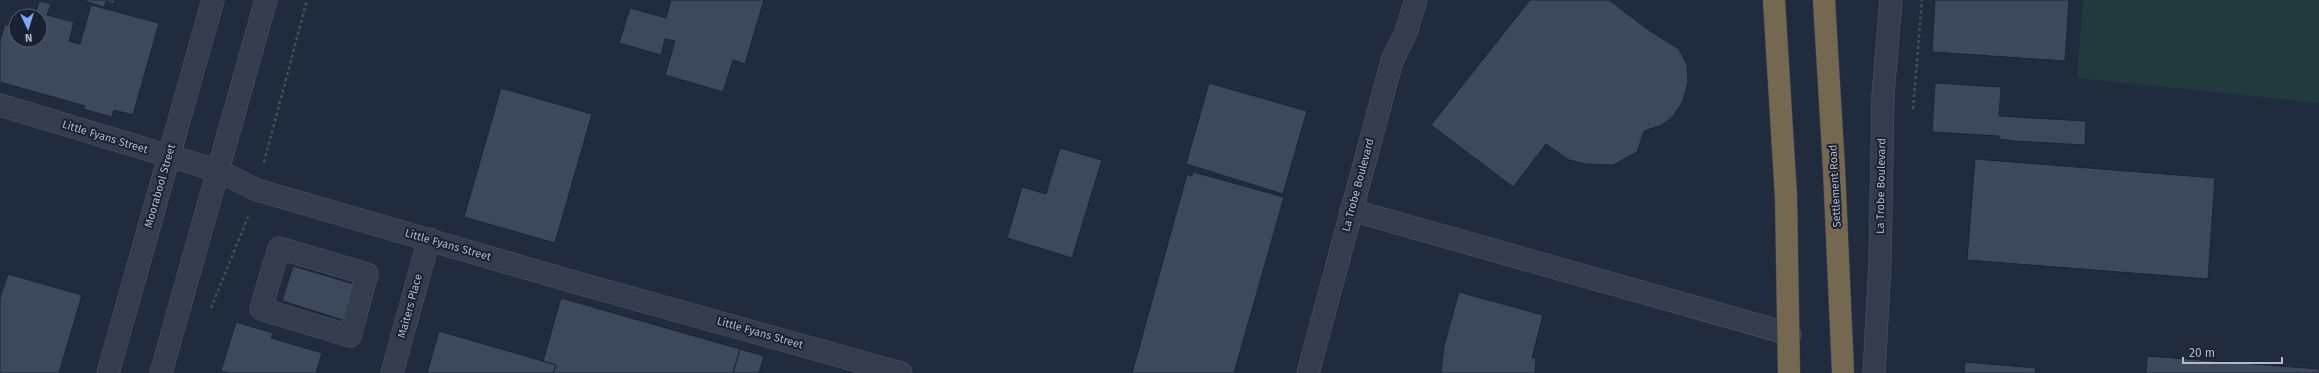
<svg xmlns="http://www.w3.org/2000/svg" width="2319" height="373" font-family="'Fira Sans',sans-serif">
<rect width="100%" height="100%" fill="#202b3d"/>
<!-- green -->
<path fill="#22393e" d="M2083,0H2319V103L2077,78Z"/>
<!-- building -->
<g fill="#3c495d" stroke="#1c2434">
<path d="M81,0H115L114,4L106,1L104,7Z"/>
<path d="M671,0H764L745,64L733,60L723,92L665,75L675,41L665,39L661,55L619,43L630,8L666,18Z"/>
<path d="M1530,0H1609L1650,31L1679,49L1687,65L1688,82L1683,101L1673,116L1662,125L1644,131L1637,152L1613,165L1586,164L1569,160L1546,144L1513,187L1431,125Z"/>
<path d="M1935,0H2069L2065,61L1932,52Z"/>
<path d="M39,1L51,4L47,15L74,22L69,41L80,44L91,5L159,23L133,115L114,110L112,117L83,109L85,106L0,82V41L5,24L16,27V40H40V16H35Z"/>
<path d="M1209,83L1307,111L1283,194L1186,164Z"/>
<path d="M1935,83L2001,87L1999,116L2086,121L2085,145L2015,141L1999,139V136L1932,132Z"/>
<path d="M501,88L592,114L555,243L464,217Z"/>
<path d="M1060,148L1102,160L1072,258L1007,238L1022,187L1046,194Z"/>
<path d="M1975,159L2215,178L2208,279L1967,260Z"/>
<path d="M1193,172L1284,197L1234,373H1132L1187,174L1192,176Z"/>
<path d="M293,266L354,284L343,320L282,301Z"/>
<path d="M8,274L82,295L59,373H0V298Z"/>
<path d="M1459,292L1543,315L1532,358H1536L1535,373H1441L1444,346Z"/>
<path d="M561,298L740,349L733,373H553L556,365L543,361Z"/>
<path d="M236,322L273,333L271,338L322,353L316,373H229L221,371Z"/>
<path d="M439,331L556,365L553,373H427Z"/>
<path d="M740,349L764,356L759,373H733Z"/>
<path d="M2147,356L2319,369V373H2146Z"/>
<path d="M1965,362L2036,368L2035,373H1964Z"/>
</g>
<g fill="none" stroke-linecap="round" stroke-linejoin="round">
<!-- minor casing -->
<g stroke="#505868" stroke-width="23">
<g id="minor">
<path d="M0,105L219,171L257,190L574,282L901,373"/>
<path d="M1351,210L1790,334"/>
<path d="M279,248L367,274L350,336L261,309Z"/>
<path d="M108,373L213,0"/>
<path d="M161,373L266,0"/>
<path d="M392,373L429,239"/>
<path d="M1308,373L1392,61L1406,32L1416,0"/>
<path d="M1874,373L1880,263L1883,95L1891,0"/>
</g>
</g>
<!-- highway casing -->
<g stroke="#3d4555" stroke-width="23">
<g id="highway">
<path d="M1774,0L1786,197L1789,373"/>
<path d="M1824,0L1834,169L1843,373"/>
</g>
</g>
<!-- path -->
<g stroke="#3d5558" stroke-width="2.5" stroke-dasharray="3 3" stroke-linecap="butt">
<path d="M1913,109L1922,0"/>
<path d="M264,162L307,0"/>
<path d="M211,308L248,217"/>
</g>
<!-- minor -->
<use href="#minor" stroke="#343d4d" stroke-width="22"/>
<!-- highway -->
<use href="#highway" stroke="#746851" stroke-width="22"/>
</g>
<g text-anchor="middle" dominant-baseline="central" stroke-width="4" stroke-linejoin="round" paint-order="stroke">
<!-- street labels -->
<g font-size="11" fill="#b0b8c9" stroke="#1a2232">
<text transform="translate(105 137) rotate(17)">Little Fyans Street</text>
<text transform="translate(1358 185) rotate(-75)">La Trobe Boulevard</text>
<text transform="translate(160 186) rotate(-74)">Moorabool Street</text>
<text transform="translate(1835 186) rotate(-93)">Settlement Road</text>
<text transform="translate(1881 186) rotate(-89)">La Trobe Boulevard</text>
<text transform="translate(448 245) rotate(16)">Little Fyans Street</text>
<text transform="translate(410 306) rotate(-75)">Maiters Place</text>
<text transform="translate(760 333) rotate(16)">Little Fyans Street</text>
</g>
</g>
<!-- north arrow -->
<g transform="translate(28 28) rotate(176)"><circle r="19" fill="#1a2232" stroke="#565e6e"/>
<path d="M0-3L7 15L0 10L-7 15Z" fill="#7fa9ff"/>
<text y="-6" font-size="11" font-weight="bold" text-anchor="middle" fill="#b0b8c9">N</text>
</g>
<!-- scale -->
<path d="M2183 357v6h99v-6" fill="none" stroke="#b0b8c9" stroke-width="2"/>
<text x="2189" y="357" font-size="12" fill="#b0b8c9" stroke="#1a2232" stroke-width="3" paint-order="stroke">20 m</text>
</svg>
